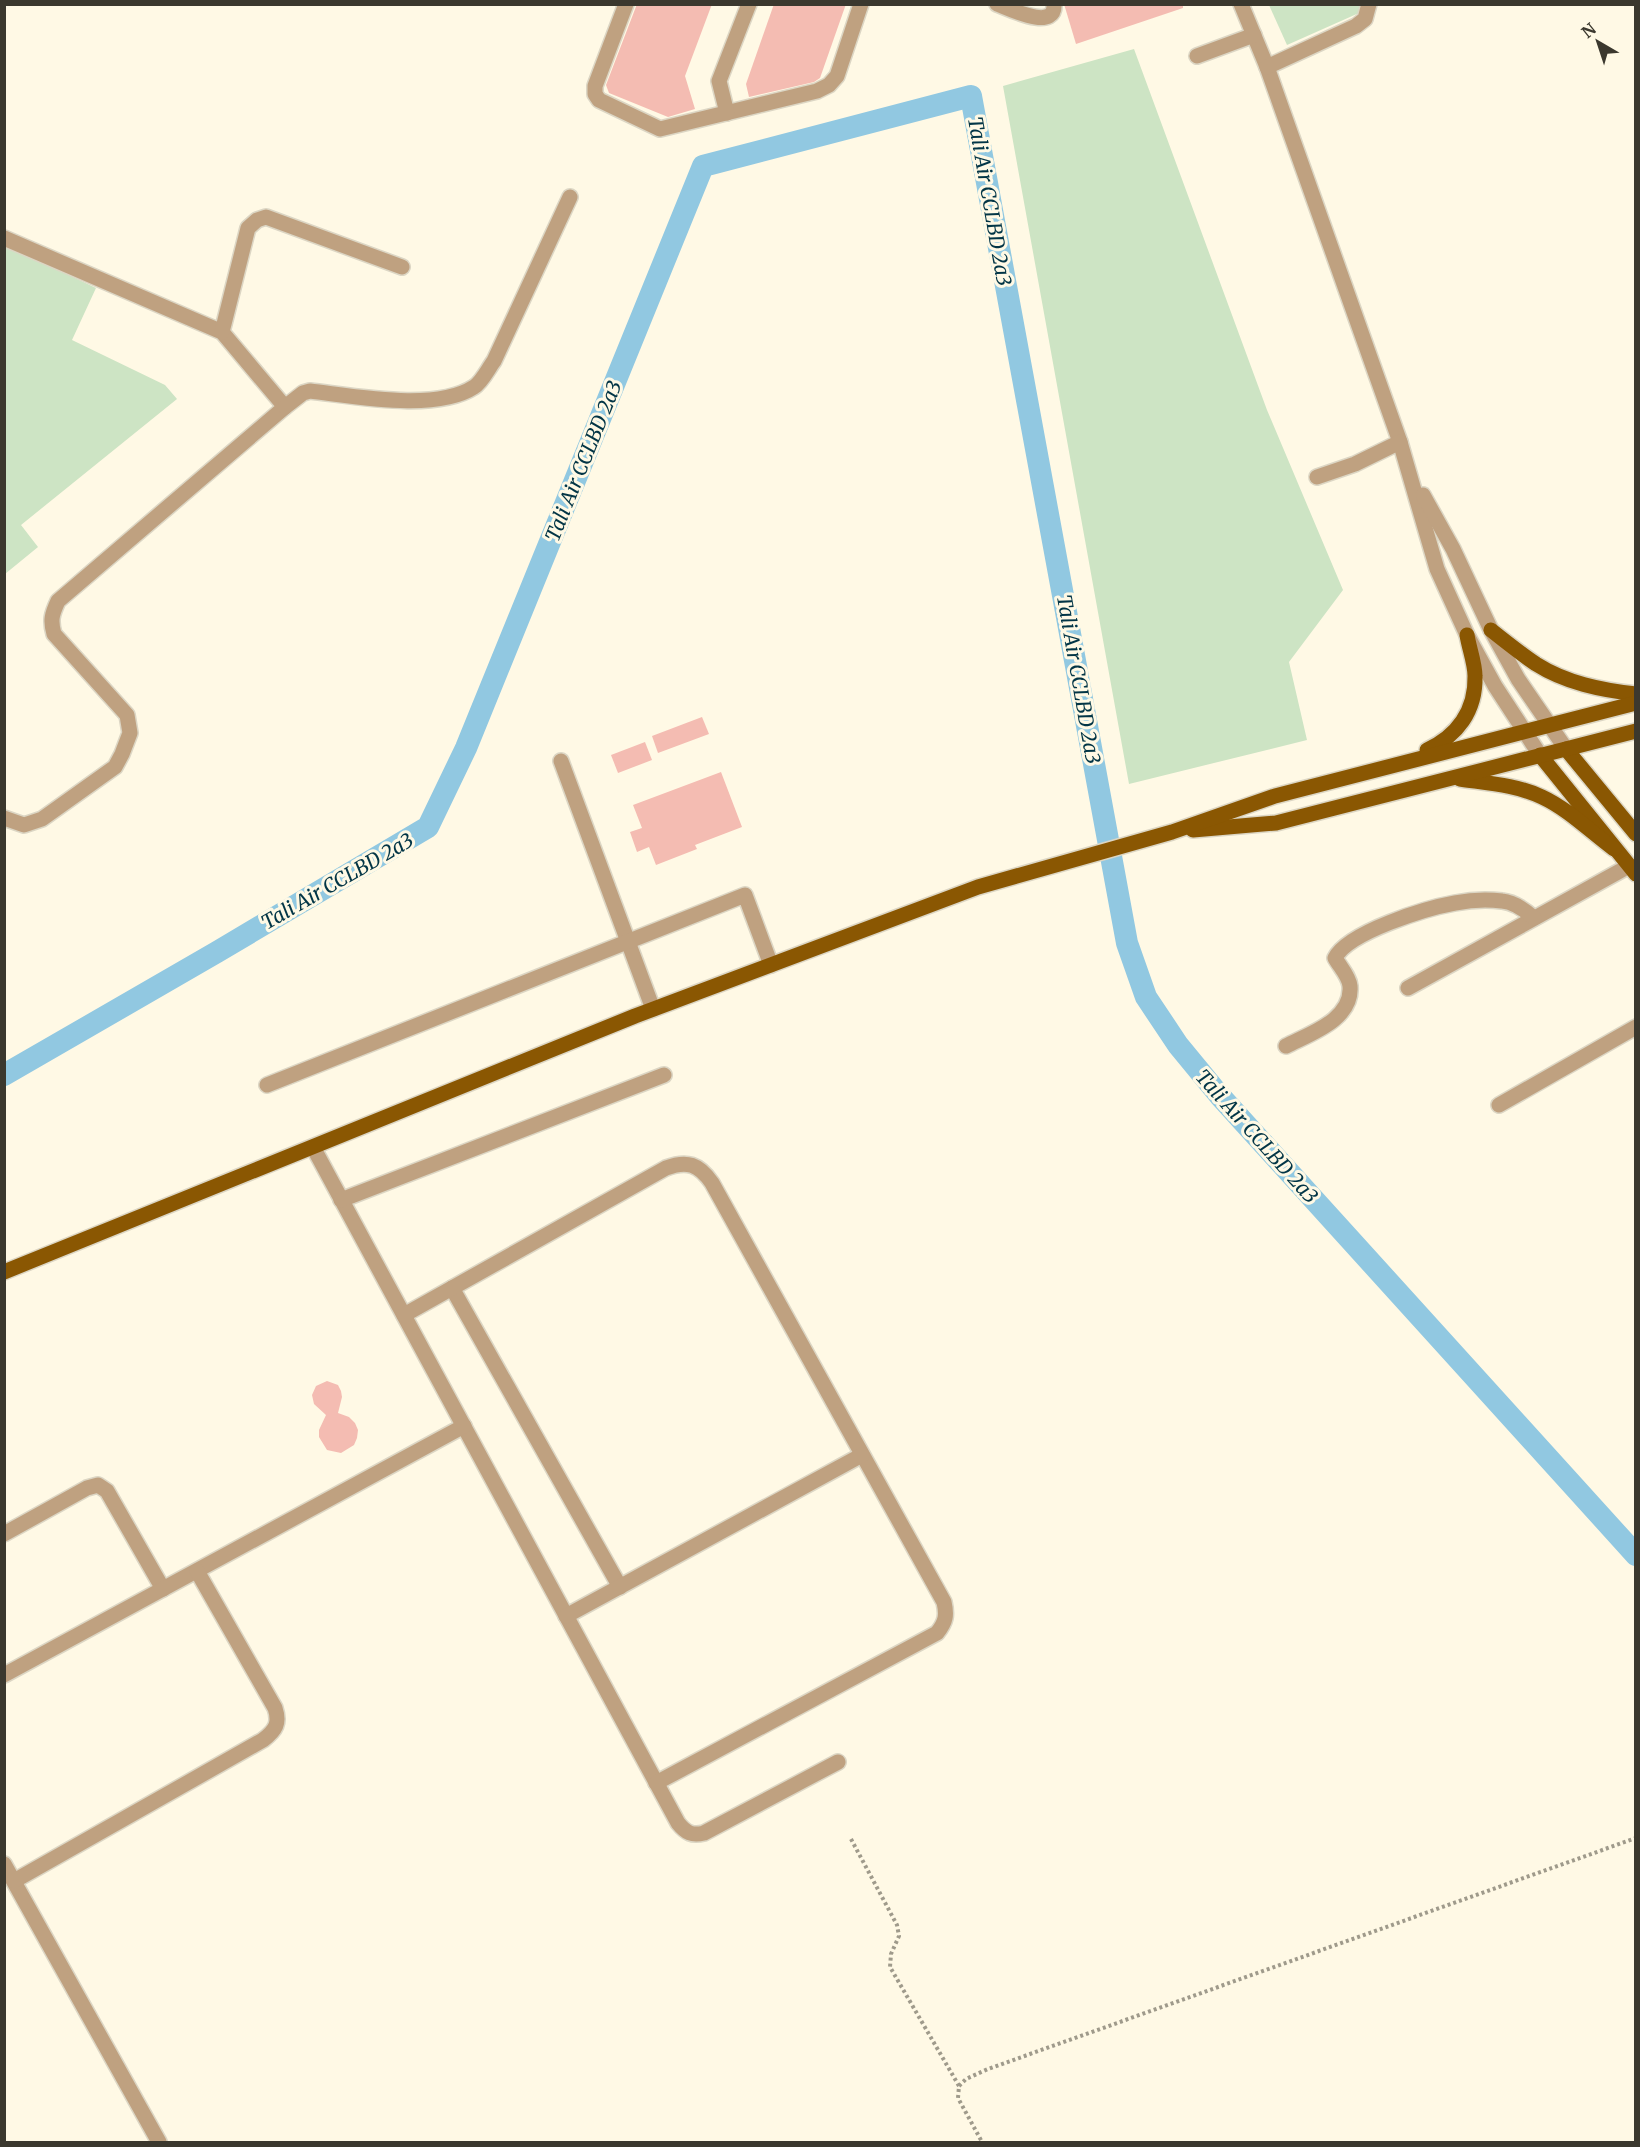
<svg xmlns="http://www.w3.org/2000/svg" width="1640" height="2147" font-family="Merriweather,serif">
<rect width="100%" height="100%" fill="#fff9e5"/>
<!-- green -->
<g fill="#cde4c4">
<path d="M1269,5H1362L1359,13L1287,45Z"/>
<path d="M1134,49L1267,410L1343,590L1289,662L1307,740L1129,784L1003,86Z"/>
<path d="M4,244L96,288L72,340L165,385L177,399L21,525L38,547L5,574Z"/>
</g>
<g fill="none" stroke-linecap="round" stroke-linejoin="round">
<!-- canal -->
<path stroke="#91c8e1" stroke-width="22" d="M4,1075L217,952L428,827L466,748L703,166L971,96L1127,943L1146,997L1178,1045L1220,1096L1636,1555"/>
</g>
<!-- building -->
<g fill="#f4bcb2">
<path d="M637,4H712L685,76L695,109L668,117L609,93L606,85Z"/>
<path d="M774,4H846L820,78L814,82L749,97L746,84Z"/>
<path d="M1064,4H1183V8L1076,44Z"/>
<path d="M702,717L709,734L658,753L652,736Z"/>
<path d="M645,742L652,760L618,773L611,755Z"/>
<path d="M721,772L742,827L695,845L697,849L656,865L649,847L637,852L630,832L642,828L633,805Z"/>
<path d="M327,1381L338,1385L341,1391L342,1397L338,1413L349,1417L355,1423L358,1430L357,1438L354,1445L341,1453L327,1450L319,1437V1430L326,1415L314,1404L312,1395L316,1386Z"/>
</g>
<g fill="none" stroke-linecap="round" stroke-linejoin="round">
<!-- minor casing -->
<g stroke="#dcd6c4" stroke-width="18">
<g id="minor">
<path d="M626,4L595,86V94L599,100L660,129L817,91L829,85L837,76L861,4"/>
<path d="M997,4C1010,9 1056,32 1054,4"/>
<path d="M1241,4L1267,67L1400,442L1437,569L1467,635L1495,686L1540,755"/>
<path d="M1197,56L1254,35"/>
<path d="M1267,67L1356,26L1365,19L1369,4"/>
<path d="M727,113L719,81L749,4"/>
<path d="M4,238L222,332L285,407L58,601C52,614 50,620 54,634L127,715L130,733L122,754L115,767L42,819L24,825L4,818"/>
<path d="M222,332L248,228L257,220L266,217L402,267"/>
<path d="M285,407L303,393L310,391C354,396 436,412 474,387C482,382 488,369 494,361L570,197"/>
<path d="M1317,477L1355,464L1400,442"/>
<path d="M1423,495L1453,549L1491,630L1518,679L1566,749"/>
<path d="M561,761L653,1009"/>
<path d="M1408,988L1629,866"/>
<path d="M1286,1046C1309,1034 1353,1020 1350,986C1349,976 1340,967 1335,958C1348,932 1427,908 1455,903C1470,900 1487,899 1502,901C1514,902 1525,910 1534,918"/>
<path d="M267,1085L745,895L771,965"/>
<path d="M1499,1105L1636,1027"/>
<path d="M313,1147L678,1823C686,1833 692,1836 704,1833L838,1762"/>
<path d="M341,1200L664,1075"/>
<path d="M452,1288L620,1587"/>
<path d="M404,1315L666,1168C687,1160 699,1164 712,1183L944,1602C947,1615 946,1622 937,1633L656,1783"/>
<path d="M4,1534L87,1488L98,1485L107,1491L163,1589"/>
<path d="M566,1616L862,1455"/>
<path d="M4,1675L464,1426"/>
<path d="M4,1864L159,2142"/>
<path d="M14,1881L263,1740C276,1730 280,1723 275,1708L197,1571"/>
</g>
</g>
<!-- major casing -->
<g stroke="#dcd6c4" stroke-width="18">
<g id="major">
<path d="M1491,630C1506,642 1521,654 1536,664C1566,683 1601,690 1636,694"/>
<path d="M1566,749L1636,834"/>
<path d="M1427,750C1457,736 1476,711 1475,676C1475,663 1469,648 1467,635"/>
<path d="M1540,755L1636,874"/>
<path d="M1460,779C1487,783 1517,785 1542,797C1568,809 1591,832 1614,849"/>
<path d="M1193,830L1276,823L1636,731"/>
<path d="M4,1272L635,1016L978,887L1172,832L1275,796L1636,703"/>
</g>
</g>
<!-- path -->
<g stroke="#9f9a8b" stroke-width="4" stroke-dasharray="3 3" stroke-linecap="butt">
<path d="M851,1839L897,1925L899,1936L891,1954L890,1967L959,2086L958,2098L982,2142"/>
<path d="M959,2086L966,2079L988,2069L1636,1838"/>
</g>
<!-- minor -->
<use href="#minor" stroke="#bfa180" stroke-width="15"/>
<!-- major -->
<use href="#major" stroke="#8a5702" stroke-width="15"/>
</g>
<g text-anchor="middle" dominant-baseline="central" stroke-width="6" stroke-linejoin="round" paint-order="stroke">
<!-- water labels -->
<g font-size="20" font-style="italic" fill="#023546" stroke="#fff9e5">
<text transform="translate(990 201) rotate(80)">Tali Air CCLBD 2a3</text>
<text transform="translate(583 461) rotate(-68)">Tali Air CCLBD 2a3</text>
<text transform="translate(1079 679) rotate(80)">Tali Air CCLBD 2a3</text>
<text transform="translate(337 881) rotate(-30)">Tali Air CCLBD 2a3</text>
<text transform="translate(1257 1136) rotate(48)">Tali Air CCLBD 2a3</text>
</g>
</g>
<!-- border -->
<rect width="1640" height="2147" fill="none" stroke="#3b382e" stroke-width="12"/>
<!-- north arrow -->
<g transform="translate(1598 42) rotate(321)" stroke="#fff9e5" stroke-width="4.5" paint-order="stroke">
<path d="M0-4.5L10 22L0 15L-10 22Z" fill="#3b382e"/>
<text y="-9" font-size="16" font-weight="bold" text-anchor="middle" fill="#3b382e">N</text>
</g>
</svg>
